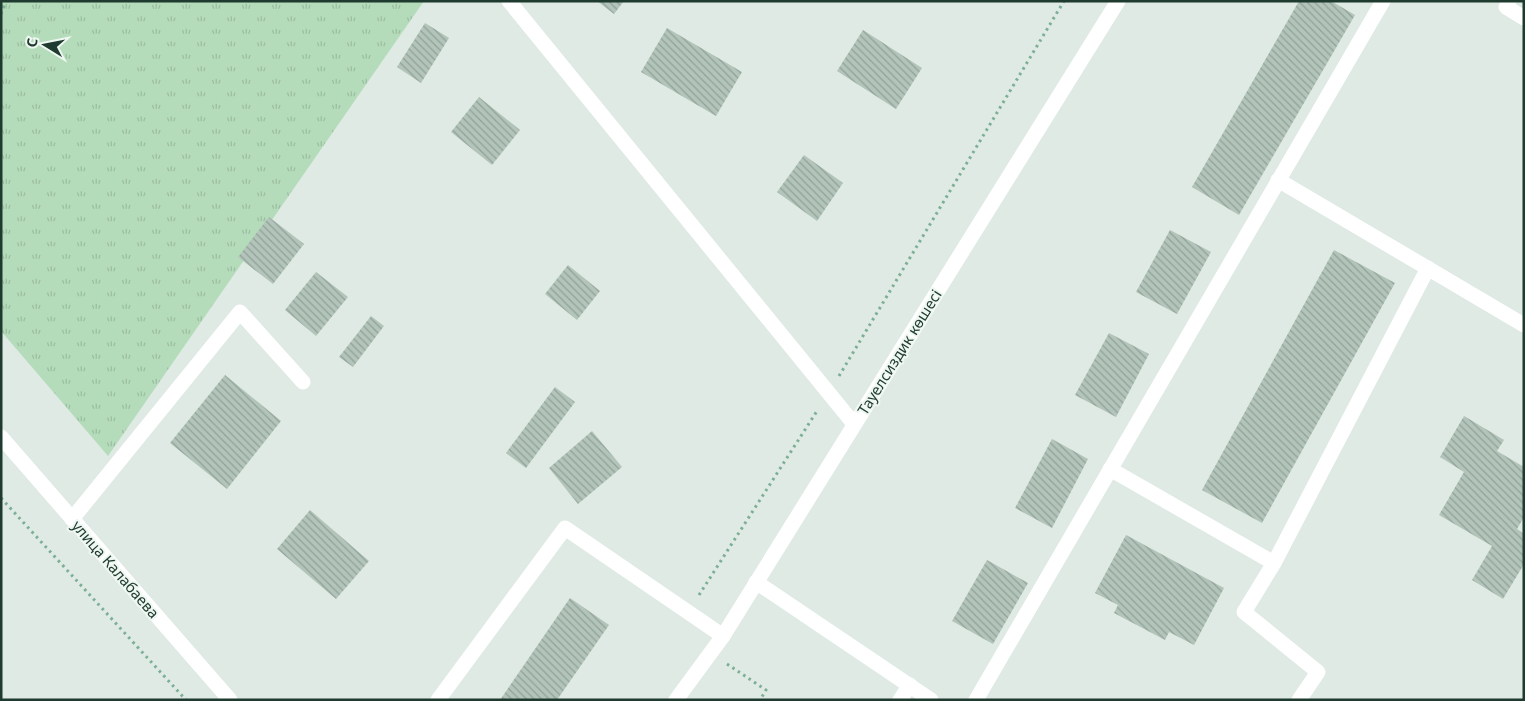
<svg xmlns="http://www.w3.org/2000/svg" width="1525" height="701" font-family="'Noto Sans',sans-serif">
<defs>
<pattern id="grass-tufts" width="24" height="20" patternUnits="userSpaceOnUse" patternTransform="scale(1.25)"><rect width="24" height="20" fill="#b5dcba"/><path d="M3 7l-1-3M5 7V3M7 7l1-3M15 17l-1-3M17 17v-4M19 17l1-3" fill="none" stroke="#9bbea0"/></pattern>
<pattern id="building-back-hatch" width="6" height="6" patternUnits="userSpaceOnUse" patternTransform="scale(1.25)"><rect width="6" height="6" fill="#b3c5bb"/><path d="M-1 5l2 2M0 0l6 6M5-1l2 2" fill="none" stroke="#91a198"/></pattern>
</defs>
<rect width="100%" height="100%" fill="#deeae3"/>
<!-- grass -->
<path fill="url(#grass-tufts)" d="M1,1H424L108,456L1,331Z"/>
<!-- building -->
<g fill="url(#building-back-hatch)">
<path d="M597,1H624L614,14Z"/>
<path d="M1299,1H1331L1355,15L1239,215L1192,187Z"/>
<path d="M425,23L449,38L421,83L397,67Z"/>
<path d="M667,28L742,72L716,116L641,72Z"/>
<path d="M863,30L922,68L896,109L837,71Z"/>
<path d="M479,97L520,130L492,165L451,132Z"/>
<path d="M804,155L843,183L817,221L777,192Z"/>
<path d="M269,217L304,244L273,284L238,257Z"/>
<path d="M1170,230L1211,252L1177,314L1136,292Z"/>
<path d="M1334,250L1395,283L1262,523L1202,490Z"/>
<path d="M568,265L600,291L577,320L545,294Z"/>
<path d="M316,272L348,297L316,336L285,310Z"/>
<path d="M371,316L384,326L353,367L339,357Z"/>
<path d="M1109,333L1149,354L1116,417L1075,395Z"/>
<path d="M225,375L281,421L227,489L170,443Z"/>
<path d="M555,387L575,402L526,468L506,453Z"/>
<path d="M1464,416L1504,440L1497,451L1524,467V517L1517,529L1524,534V564L1503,599L1472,580L1492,546L1439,515L1464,472L1440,457Z"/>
<path d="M592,431L622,467L578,504L549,468Z"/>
<path d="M1052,439L1088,459L1052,528L1015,508Z"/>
<path d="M310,510L369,561L336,599L277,549Z"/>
<path d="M1126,535L1224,588L1194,645L1169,632L1165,640L1114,613L1118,605L1095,593Z"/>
<path d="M987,560L1028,583L993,644L952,621Z"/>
<path d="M570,598L609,625L557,700H500Z"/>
</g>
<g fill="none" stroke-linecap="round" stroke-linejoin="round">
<!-- path -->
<g stroke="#7daf97" stroke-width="3" stroke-dasharray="2.5 4" stroke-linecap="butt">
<path d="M1,14L6,1"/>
<path d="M839,376L1064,1"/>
<path d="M1,498L186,700"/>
<path d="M699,595L817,411"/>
<path d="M727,664L766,690L760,700"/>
</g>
<!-- minor -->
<g stroke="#fff" stroke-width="15">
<path d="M509,1L854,424"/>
<path d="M1509,1L1506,7L1524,18"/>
<path d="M1278,180L1524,325"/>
<path d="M1,437L230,700"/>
<path d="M1110,469L1274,563"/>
<path d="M72,519L240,312L303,382"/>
<path d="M756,582L931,700"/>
<path d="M438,700L565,528L723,636"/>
<path d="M676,700L723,636L1118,1"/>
<path d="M900,700L910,685"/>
<path d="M976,700L1383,1"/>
<path d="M1299,700L1318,672L1244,612L1274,563L1428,268"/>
</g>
</g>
<g text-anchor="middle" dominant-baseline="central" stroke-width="4" stroke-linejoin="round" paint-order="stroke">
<!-- street labels -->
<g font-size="15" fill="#1f3a2e" stroke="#eef7f1">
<text transform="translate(899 352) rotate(-58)">Тауелсиздик көшесі</text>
<text transform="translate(116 569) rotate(49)">улица Калабаева</text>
</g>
</g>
<!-- border -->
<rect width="1525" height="701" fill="none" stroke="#1f3a2e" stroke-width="5"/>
<!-- north arrow -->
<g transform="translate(45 45) rotate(280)" stroke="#eef7f1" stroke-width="4" paint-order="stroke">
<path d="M0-4L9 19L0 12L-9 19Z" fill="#1f3a2e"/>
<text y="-8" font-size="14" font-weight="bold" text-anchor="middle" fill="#1f3a2e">С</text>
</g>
</svg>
